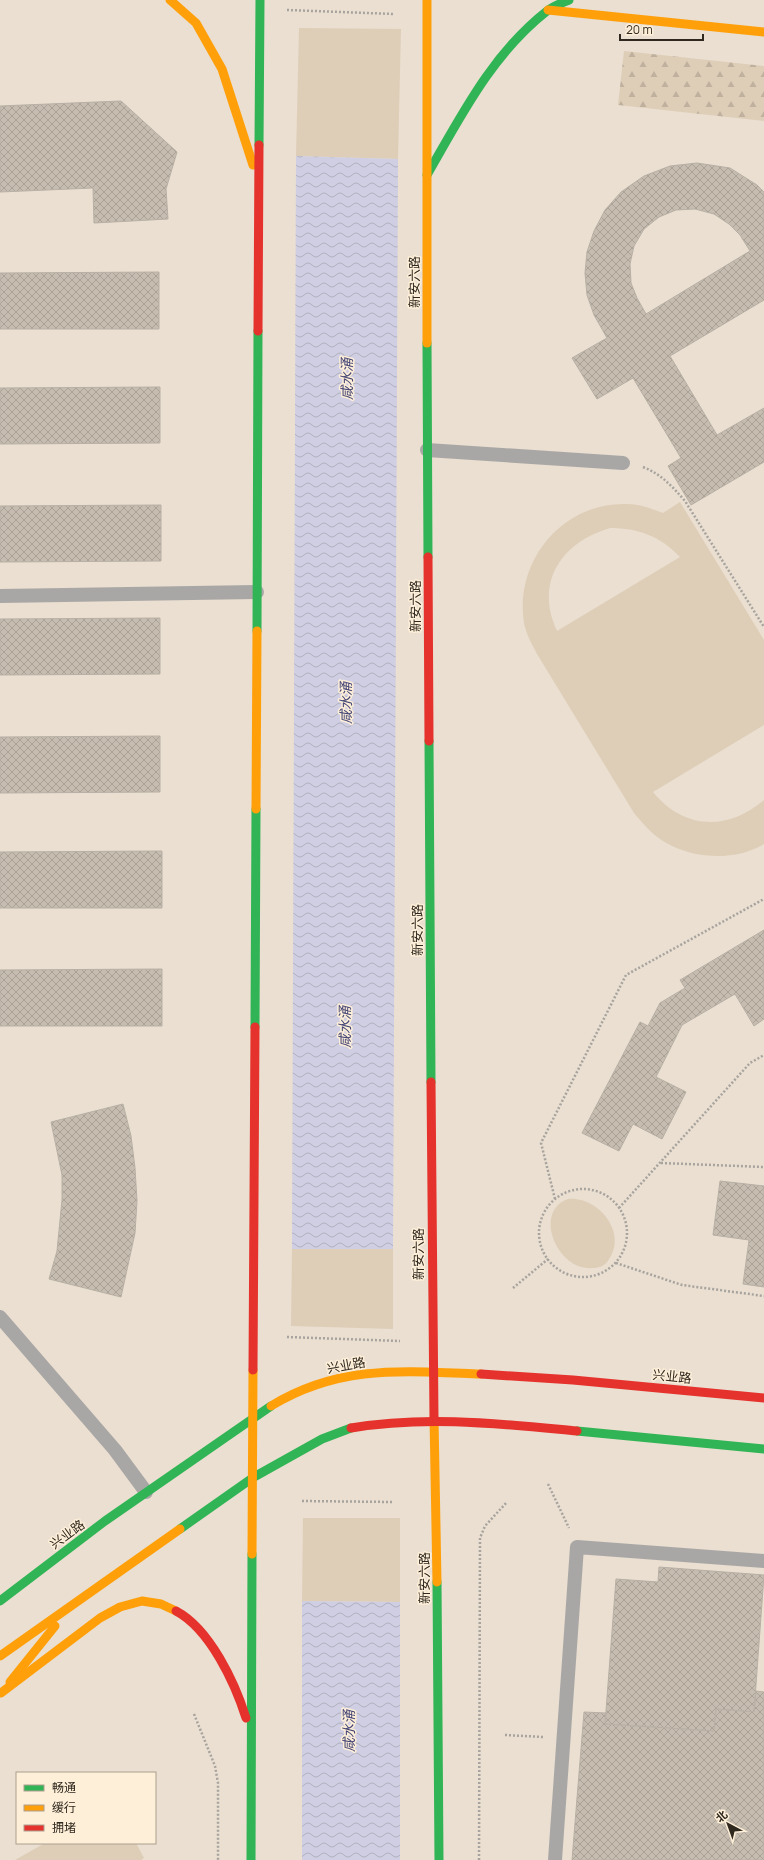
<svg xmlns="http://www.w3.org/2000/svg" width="764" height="1860" font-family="Manrope,'Noto Sans SC',sans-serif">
<defs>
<pattern id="forest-firs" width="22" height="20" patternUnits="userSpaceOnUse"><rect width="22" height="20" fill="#deceb8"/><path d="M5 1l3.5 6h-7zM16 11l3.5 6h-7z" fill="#bfb19e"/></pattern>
<pattern id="water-waves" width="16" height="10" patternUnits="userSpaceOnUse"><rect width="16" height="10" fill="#cfcee2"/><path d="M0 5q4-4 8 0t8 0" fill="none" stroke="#b2b1c1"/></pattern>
<pattern id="building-cross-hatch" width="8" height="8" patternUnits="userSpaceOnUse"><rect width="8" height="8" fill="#c6bdb0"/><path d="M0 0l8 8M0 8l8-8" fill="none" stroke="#aaa297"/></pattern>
</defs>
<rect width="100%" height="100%" fill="#eadfd0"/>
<!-- green -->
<g fill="#deceb8" fill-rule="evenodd">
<path d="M299,28L401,29L398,159L296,156Z"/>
<path d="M680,502L764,640V725L653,792C684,830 728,831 764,800V844C734,862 692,859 663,841C652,834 643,824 634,813L537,654C532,644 526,634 524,623C514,560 564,501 628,504C640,504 652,509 663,513ZM610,528C638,528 660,536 680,557L557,631C534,582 562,542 610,528Z"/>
<path d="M568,1199C598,1196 629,1233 608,1261C604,1266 599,1268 593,1268C558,1272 532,1212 568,1199Z"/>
<path d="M292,1249H393V1329L291,1326Z"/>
<path d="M303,1518H400V1602L302,1601Z"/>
<path d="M45,1843H136L144,1858L141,1860H15Z"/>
</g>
<!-- forest -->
<path fill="url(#forest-firs)" d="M624,51L764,66V121L618,105Z"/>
<!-- water -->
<g fill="url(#water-waves)">
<path d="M296,156L398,159L393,1249H292Z"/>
<path d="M302,1601L400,1602V1860H302Z"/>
</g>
<!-- building -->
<g fill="url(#building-cross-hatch)" stroke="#b8b0a5" fill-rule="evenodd">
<path d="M121,101L177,152L166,189L168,219L94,223L93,188L0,192V106Z"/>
<path d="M697,163L730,168L757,185L764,192V300L670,356L717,435L764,408V462L691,505L668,466L681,458L633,378L597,399L572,358L607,338L594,315L587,295L585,273L587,252L594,231L605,210L621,192L644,176L670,166ZM695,209L714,214L729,224L740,235L750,251L646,314L637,298L631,283L630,264L634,246L644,229L659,217L676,210Z"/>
<path d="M159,272V329H0V273Z"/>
<path d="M160,387V443L0,444V388Z"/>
<path d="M161,505V561L0,562V506Z"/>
<path d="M160,618V674L0,675V619Z"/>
<path d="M160,736V792L0,793V737Z"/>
<path d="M162,851V908H0V852Z"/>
<path d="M764,930V1019L754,1026L735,994L682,1025L656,1077L686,1092L662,1139L633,1124L619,1151L582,1133L640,1022L648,1026L660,1003L685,988L680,980Z"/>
<path d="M162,969V1026H0V970Z"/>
<path d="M123,1104L131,1136L135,1168L137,1201L135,1233L121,1297L49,1279L57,1251L62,1200V1175L51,1122Z"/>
<path d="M720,1181L764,1186V1287L743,1284L749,1240L713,1235Z"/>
<path d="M659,1567L764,1575L754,1712L716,1709L714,1731L605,1724L616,1579L658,1582Z"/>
<path d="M756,1691L764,1692V1860H572L584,1712L606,1713L605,1724L714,1731L716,1709L754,1712Z"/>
</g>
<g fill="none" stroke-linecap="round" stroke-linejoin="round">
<!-- path -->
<g stroke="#a7a39e" stroke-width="2.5" stroke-dasharray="2 2" stroke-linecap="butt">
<path d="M287,10L394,14"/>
<path d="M643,467C661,474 672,486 685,501L764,627"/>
<path d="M661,1163L764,1167"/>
<circle cx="583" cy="1233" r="44"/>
<path d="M555,1199L541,1143L626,975L764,899"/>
<path d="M619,1208L750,1063L764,1055"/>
<path d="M616,1263L682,1285L764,1296"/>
<path d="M513,1288L548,1259"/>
<path d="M287,1337L400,1341"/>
<path d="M548,1484L569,1528"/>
<path d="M302,1501L392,1502"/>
<path d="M194,1714L215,1766L218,1783V1860"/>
<path d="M505,1735L543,1737"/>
<path d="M479,1860L480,1538L485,1526L507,1502"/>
</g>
<!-- lane -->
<g stroke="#a9a7a6" stroke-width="14">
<path d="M427,450L623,463"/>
<path d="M0,596L257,592"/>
<path d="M0,1317L115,1450L146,1492"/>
<path d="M555,1860L577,1547L764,1561"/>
</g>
<!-- fast -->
<g stroke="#30b455" stroke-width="9">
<path d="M259,145L260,0"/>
<path d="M427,175C461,116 492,54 547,11C553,6 562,3 569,0"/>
<path d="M427,343L428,557"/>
<path d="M257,631L258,331"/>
<path d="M429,741L431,1082"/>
<path d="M255,1027L256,809"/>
<path d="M577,1431L764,1449"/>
<path d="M180,1529L254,1477L322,1439L351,1428"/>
<path d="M437,1582L439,1860"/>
<path d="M0,1601L105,1521L271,1406"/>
<path d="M251,1860L252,1554"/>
</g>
<!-- slow -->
<g stroke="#ff9f0a" stroke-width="9">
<path d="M170,0L196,23L222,69L253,165"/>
<path d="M427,0V343"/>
<path d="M548,10L764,32"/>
<path d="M256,809L257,631"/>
<path d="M271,1406C340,1364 404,1371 481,1374"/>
<path d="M434,1418L437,1582"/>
<path d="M252,1554L253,1370"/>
<path d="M0,1656L180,1529"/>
<path d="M10,1682L55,1626"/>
<path d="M1,1693L100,1618L120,1607L142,1601L161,1604L176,1611"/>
</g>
<!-- jam -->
<g stroke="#e5322d" stroke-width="9">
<path d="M258,331L259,145"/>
<path d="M428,557L429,741"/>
<path d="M431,1082L434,1418"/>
<path d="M253,1370L255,1027"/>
<path d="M481,1374L573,1380L764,1398"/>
<path d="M351,1428C426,1415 502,1424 577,1431"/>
<path d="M176,1611C210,1629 235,1683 246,1718"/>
</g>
</g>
<g text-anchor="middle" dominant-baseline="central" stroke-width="3" stroke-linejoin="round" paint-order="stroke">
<!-- street labels -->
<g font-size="13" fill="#2f281e" stroke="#feefd9">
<text transform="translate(414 282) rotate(-90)">新安六路</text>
<text transform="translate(415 606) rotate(-90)">新安六路</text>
<text transform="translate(417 930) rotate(-90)">新安六路</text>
<text transform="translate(418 1254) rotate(-90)">新安六路</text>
<text transform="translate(346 1365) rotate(-10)">兴业路</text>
<text transform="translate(672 1376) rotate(6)">兴业路</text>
<text transform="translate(67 1534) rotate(-36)">兴业路</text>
<text transform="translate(424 1578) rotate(-90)">新安六路</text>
</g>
<!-- water labels -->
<g font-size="14" font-style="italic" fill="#464777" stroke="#feefd9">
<text transform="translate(346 379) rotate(-90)">咸水涌</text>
<text transform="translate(345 703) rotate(-90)">咸水涌</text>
<text transform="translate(344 1027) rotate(-90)">咸水涌</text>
<text transform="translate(348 1731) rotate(-90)">咸水涌</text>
</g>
</g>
<!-- legend -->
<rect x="16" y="1772" width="140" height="72" fill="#feefd9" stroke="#ab9f8e"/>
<rect x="24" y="1785" width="20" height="6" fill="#30b455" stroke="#ab9f8e"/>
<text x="52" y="1792" font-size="12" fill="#2f281e">畅通</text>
<rect x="24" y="1805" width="20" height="6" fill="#ff9f0a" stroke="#ab9f8e"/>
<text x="52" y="1812" font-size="12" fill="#2f281e">缓行</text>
<rect x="24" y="1825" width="20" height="6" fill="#e5322d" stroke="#ab9f8e"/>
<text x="52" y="1832" font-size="12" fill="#2f281e">拥堵</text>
<!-- north arrow -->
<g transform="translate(728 1824) rotate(319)" stroke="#feefd9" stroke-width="3" paint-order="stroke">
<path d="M0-3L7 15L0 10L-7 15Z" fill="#2f281e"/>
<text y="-6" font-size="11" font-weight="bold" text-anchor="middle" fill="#2f281e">北</text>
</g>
<!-- scale -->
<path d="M620 34v6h83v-6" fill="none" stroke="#2f281e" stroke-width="2"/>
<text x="626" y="34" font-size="12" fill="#2f281e" stroke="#feefd9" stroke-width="3" paint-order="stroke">20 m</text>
</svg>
